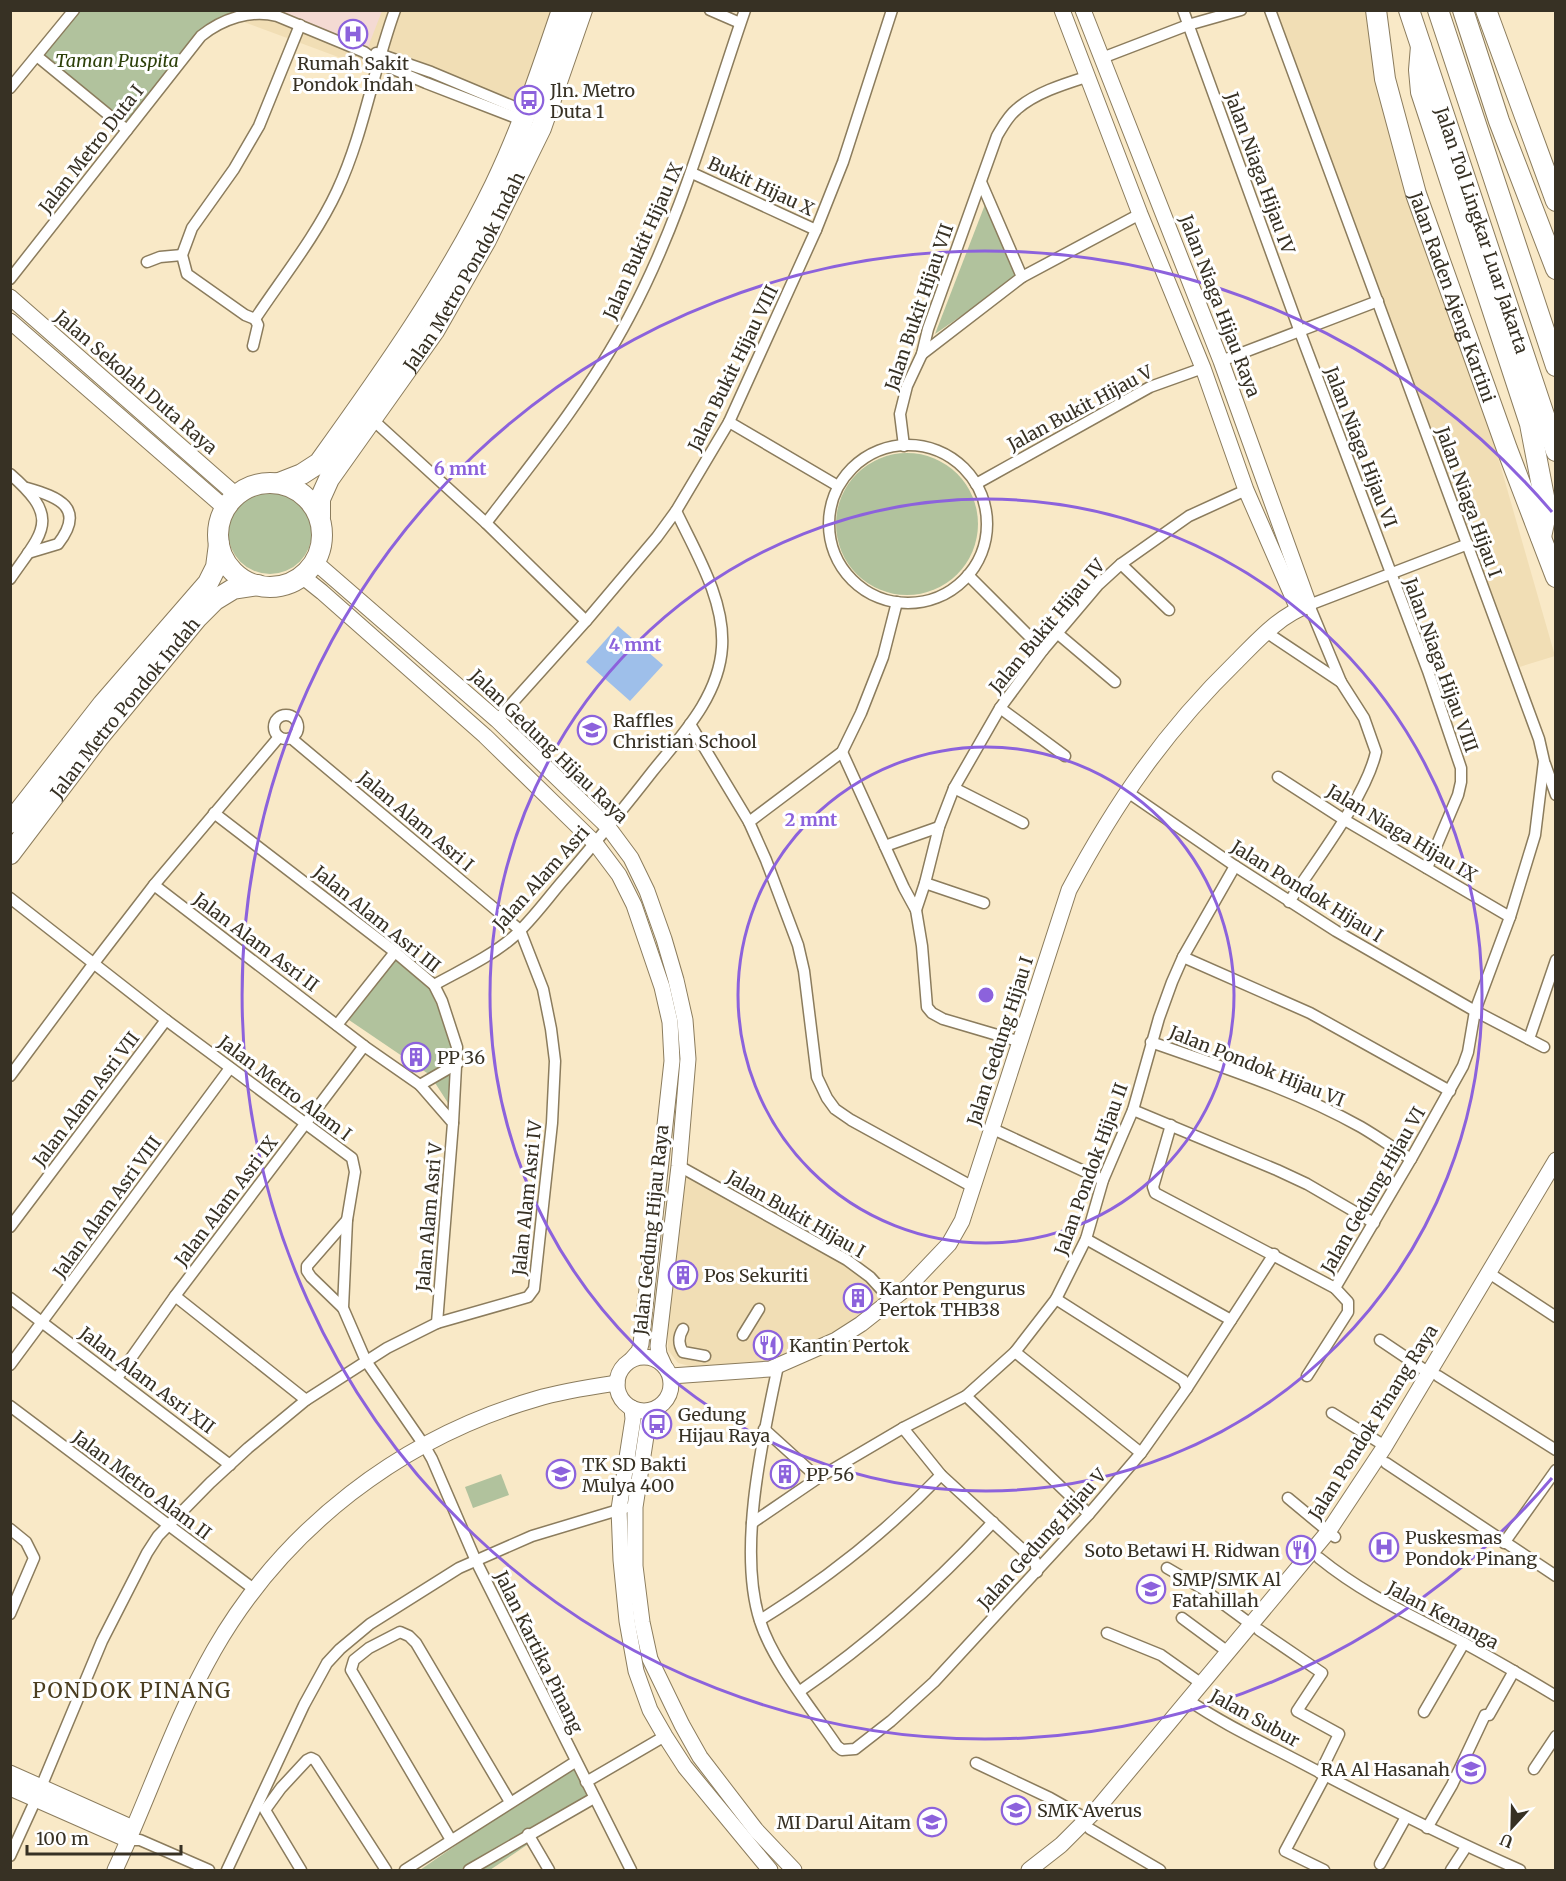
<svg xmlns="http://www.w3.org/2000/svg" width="1566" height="1881" font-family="Merriweather,serif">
<rect width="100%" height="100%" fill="#f9e9c7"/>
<!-- built -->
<g fill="#f1deb5">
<path d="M239,10L587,11L543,133L236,19Z"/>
<path d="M1274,11H1370L1555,656L1513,669Z"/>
<path d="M685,1175L861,1269L881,1295L879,1303L854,1324L773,1361L744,1365L715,1367H693L678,1363L668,1350V1325Z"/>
</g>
<!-- education -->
<path fill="#f4dad3" d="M268,11H382L368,47Z"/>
<!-- green -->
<g fill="#b1c29d">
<path d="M71,11H239L236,19L207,34L127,133L35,57Z"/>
<path d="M986,202L1016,278L935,334Z"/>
<circle cx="907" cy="524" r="71"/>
<circle cx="270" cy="532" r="42"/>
<path d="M397,958L430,990L444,1021L453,1051L448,1103L430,1075L349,1020Z"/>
<path d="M501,1474L509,1495L473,1508L465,1487Z"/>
<path d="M574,1764L592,1801L490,1870H420Z"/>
</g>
<!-- water -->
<path fill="#9ebfea" d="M618,626L663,665L630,701L586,662Z"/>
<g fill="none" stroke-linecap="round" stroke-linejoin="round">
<!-- street casing -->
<g stroke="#8b7c5d" stroke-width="13">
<g id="street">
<path d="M710,10L740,23"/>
<path d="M1183,10L1300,332L1428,671L1461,768V782L1458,795L1427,868"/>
<path d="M1270,10L1539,739L1544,761L1535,835L1510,917L1475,1011L1468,1052L1463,1066L1411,1159L1335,1288L1348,1302V1312L1307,1376"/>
<path d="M300,25L259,126L234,169L192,228L182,255L187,274L245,315L255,319C283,277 316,236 337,191C364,133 373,70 395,10"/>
<path d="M376,53L431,72L529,113"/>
<path d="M38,57L127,130"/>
<path d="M1102,58L1188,25L1241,10"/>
<path d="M10,88L74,10"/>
<path d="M692,173L816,230"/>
<path d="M981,182L1022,277"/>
<path d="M147,262L160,257L182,255"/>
<path d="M10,279L201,36C222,19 251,9 277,16L364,52L379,63L426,83L527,122"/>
<path d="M253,346L258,325L255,319"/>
<path d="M922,354L1022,277L1140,214"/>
<path d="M1221,361L1378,301"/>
<path d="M373,420L486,523L586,621"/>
<path d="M729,422L838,486"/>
<circle cx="908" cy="524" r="79"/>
<path d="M904,446L900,414L907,386L922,354L928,329L997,136C1003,126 1008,116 1017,109C1035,93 1064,84 1086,77"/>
<path d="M10,474C62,519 43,531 10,579"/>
<path d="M976,484L1150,387L1203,368"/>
<path d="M27,488C59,497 86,508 58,544L28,553"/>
<path d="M486,523C537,457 590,391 629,317C681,220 709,114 745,10"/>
<path d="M1121,564L1169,610"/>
<path d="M968,575L1043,650"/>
<path d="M1266,632L1341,682"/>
<path d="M1057,633L1115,682"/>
<path d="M1000,708L1065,756"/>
<circle cx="286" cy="727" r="12"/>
<path d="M497,720L586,621L657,537L676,511L729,422L816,230L843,162L892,10"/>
<path d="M690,724L749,822L766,860L798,945L804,971L817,1077L827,1098L835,1109L851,1120L973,1187"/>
<path d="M842,752L904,888L916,910L922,946L927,1007L932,1013L943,1019L1021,1042"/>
<path d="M1545,764L1556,795"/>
<path d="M1278,777L1343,819L1510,917"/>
<path d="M954,788L1023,823"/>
<path d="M1126,791L1235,866L1336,931L1475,1011L1544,1047"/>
<path d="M214,813L395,952L434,985L442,1001L457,1047L453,1123"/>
<path d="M749,822L842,752L861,713L883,657L897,602"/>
<path d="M885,846L939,827"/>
<path d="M925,883L984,903"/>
<path d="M154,885L364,1046L420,1085L453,1123L437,1323"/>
<path d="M10,898L166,1020L352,1158L355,1172L347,1220L343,1308L366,1361L424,1445L432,1459L476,1561L631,1870"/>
<path d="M1289,902C1315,862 1366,797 1376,752L1364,718L1341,682L1309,605L1468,544"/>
<path d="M916,910L925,883L939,827L954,788L1000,708L1043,650L1098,585L1121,564L1189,516L1246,490"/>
<path d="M1183,957L1310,1013L1450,1091"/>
<path d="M434,985C459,971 490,957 512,938C531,922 549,896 566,877C595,843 624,808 652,772C681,736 719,697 722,647C725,600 696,553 676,511"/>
<path d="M337,1025L395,952"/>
<path d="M1529,1039L1556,960"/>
<path d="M1151,1042C1222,1067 1295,1090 1361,1127C1378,1137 1395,1149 1411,1159"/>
<path d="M10,1076L94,963L154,885L279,737"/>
<path d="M420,1085L458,1063"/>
<path d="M1133,1110L1277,1170L1307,1184L1374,1223"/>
<path d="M1171,1125L1153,1187L1155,1193L1335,1288"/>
<path d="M993,1129L1103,1180"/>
<path d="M679,1166L847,1260L870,1277L891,1300"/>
<path d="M10,1227L166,1020"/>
<path d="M1086,1239L1231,1320"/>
<path d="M1489,1273L1556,1317"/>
<path d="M175,1296L306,1400"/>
<path d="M10,1298L230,1465"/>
<path d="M1056,1299L1183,1380L1187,1388"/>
<path d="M343,1308L311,1277L307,1271V1266L347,1220"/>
<path d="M683,1329C678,1337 678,1344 683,1352L705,1356"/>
<path d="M743,1335L759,1309"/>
<path d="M1380,1340L1429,1373"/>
<path d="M1015,1352L1141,1453"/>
<path d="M10,1365L230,1068"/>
<path d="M778,1366C763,1437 737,1550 760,1621C773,1662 812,1709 837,1746L842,1750L855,1749L891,1721L934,1682L1089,1514L1141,1453L1187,1388L1274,1254"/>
<path d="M1438,1376L1556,1450"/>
<path d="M117,1378L175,1296L364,1046"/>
<path d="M966,1396L1089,1514"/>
<path d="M10,1406L255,1590"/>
<path d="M1332,1413L1385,1446"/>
<path d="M903,1428L941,1475L1035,1561L1037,1572"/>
<path d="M764,1429L818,1478"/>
<path d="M1386,1463L1556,1576"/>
<path d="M1288,1498L1335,1537"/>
<path d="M752,1523L818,1478L903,1428L966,1396L1015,1352L1056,1299L1086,1239L1103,1180L1133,1110L1159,1018L1172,982L1183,957L1235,866"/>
<path d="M10,1529L26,1542L34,1558L10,1614"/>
<path d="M1504,1543L1556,1470"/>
<path d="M1319,1558C1366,1596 1411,1615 1464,1643C1495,1660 1526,1678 1556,1696"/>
<path d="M1167,1568L1203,1589L1252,1625"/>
<path d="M1182,1618L1228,1652"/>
<path d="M760,1620C827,1579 886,1532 941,1475"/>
<path d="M1259,1630L1322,1673L1297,1711L1339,1734L1320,1773"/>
<path d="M1107,1633L1161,1655L1202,1684"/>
<path d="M800,1691C871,1642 934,1586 993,1522"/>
<path d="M1188,1700C1223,1724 1262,1742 1300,1762C1372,1800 1445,1837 1520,1870"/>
<path d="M1424,1712L1464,1643"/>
<path d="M976,1763L1050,1798L1087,1819"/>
<path d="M1534,1769L1556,1736"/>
<path d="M586,1782L665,1736"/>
<path d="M41,1787L102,1641L147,1553L158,1536L210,1483L248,1448L306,1400L387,1348L437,1323L528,1297L534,1289L552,1123L555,1061L551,1029L543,989L520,930L291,738"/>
<path d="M1427,1828L1452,1785L1485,1715H1489L1514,1671"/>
<path d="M1090,1829L1160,1870"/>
<path d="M528,1834L549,1870"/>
<path d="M128,1840H140L209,1870"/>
<path d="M451,1840L351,1670L354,1660L369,1648L400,1632L409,1636L416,1643L510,1802"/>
<path d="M10,1856L36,1799"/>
<path d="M1380,1864L1406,1817"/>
<path d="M227,1870L304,1705L327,1663L340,1649L370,1624L459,1568L532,1536L625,1508"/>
<path d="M301,1870L265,1810L281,1788L307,1760L311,1758L315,1760L386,1870"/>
<path d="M405,1870L575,1762"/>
<path d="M469,1870L594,1798"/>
<path d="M1324,1870L1285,1851L1325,1776"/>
<path d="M1451,1870L1466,1847"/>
</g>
</g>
<!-- secondary casing -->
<g stroke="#8b7c5d" stroke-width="17">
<g id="secondary">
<path d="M1062,10L1140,214L1203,368L1246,490L1298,609"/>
<path d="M10,297L236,495"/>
<path d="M10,321L225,508"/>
<path d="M315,562L497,720L608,827L631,858L647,891L664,939L676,980L685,1020L688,1059L679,1166L658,1346L659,1354L664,1365"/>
<path d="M302,576L322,592L485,736L595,843L619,875L634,905L662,987L670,1022L672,1061L641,1344L639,1351L632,1359"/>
<circle cx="644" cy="1384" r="27"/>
<path d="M671,1376L770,1369L836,1340L861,1324L909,1286L949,1244L962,1221L1069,890C1116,802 1165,731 1237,661C1258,640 1280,615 1309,605L1221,361L1083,10"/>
<path d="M632,1408L633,1419L619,1509L621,1560L627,1621L636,1671L650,1710L665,1736L685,1767L770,1870"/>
<path d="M654,1410L648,1423L635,1507V1566L642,1622L650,1659L682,1725L700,1757L756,1830L794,1870"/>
<path d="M10,1773L133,1828"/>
<path d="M10,1788L128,1840"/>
<path d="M115,1870C149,1797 174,1720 214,1650C284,1528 401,1438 536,1399C562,1391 590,1387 617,1383"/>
<path d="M1029,1870L1061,1845L1097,1809L1328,1532L1385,1446L1556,1160"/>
</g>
</g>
<!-- highway casing -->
<g stroke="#8b7c5d" stroke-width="22">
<g id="highway">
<path id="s1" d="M1376,10L1385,79L1416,194L1507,449L1556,577"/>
<path id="s2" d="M1409,10L1556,451"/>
<path d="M1438,10L1556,366"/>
<path d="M1463,10L1499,121L1556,269"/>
<path d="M1486,10L1556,201"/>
<path d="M1421,46L1419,70L1421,92L1530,424L1545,502L1546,514L1541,537"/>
<circle cx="270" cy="535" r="52"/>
<path d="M279,483L302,474L319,463C383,374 447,284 495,185C522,129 542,69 562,10"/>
<path id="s3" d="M320,517V499L329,479L434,331L486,240L541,128L582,10"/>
<path d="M10,823L103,704L208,583L216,567L219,544"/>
<path id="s4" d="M10,854L98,738L197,618L215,600L233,589L258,585"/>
</g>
</g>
<!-- street -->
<use href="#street" stroke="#fff" stroke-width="10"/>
<!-- secondary -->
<use href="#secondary" stroke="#fff" stroke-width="15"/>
<!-- highway -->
<use href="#highway" stroke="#fff" stroke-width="20"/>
</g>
<!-- distance rings -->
<g fill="none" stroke="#8c62dc" stroke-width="3">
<circle cx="986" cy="995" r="248"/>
<circle cx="986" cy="995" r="496"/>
<path d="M1552 1478A744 744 0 1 1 1552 512"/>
</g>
<!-- icons -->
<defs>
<g id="hospital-ring" transform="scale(1.5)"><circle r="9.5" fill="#fff" stroke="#8c62dc" stroke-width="1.5"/><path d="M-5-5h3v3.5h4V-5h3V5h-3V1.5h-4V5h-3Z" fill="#8c62dc"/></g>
<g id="bus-ring" transform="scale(1.5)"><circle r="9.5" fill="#fff" stroke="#8c62dc" stroke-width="1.5"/><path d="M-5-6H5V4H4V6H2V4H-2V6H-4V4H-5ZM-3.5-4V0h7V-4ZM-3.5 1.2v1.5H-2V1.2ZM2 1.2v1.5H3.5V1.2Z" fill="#8c62dc"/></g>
<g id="school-ring" transform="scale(1.5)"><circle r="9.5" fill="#fff" stroke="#8c62dc" stroke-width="1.5"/><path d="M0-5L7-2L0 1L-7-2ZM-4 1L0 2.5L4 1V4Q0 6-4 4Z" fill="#8c62dc"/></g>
<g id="building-ring" transform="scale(1.5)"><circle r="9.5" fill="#fff" stroke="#8c62dc" stroke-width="1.5"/><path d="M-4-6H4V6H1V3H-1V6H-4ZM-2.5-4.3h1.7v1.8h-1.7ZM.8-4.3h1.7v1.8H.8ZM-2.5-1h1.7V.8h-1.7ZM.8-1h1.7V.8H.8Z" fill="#8c62dc"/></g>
<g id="restaurant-ring" transform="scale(1.5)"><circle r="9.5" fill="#fff" stroke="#8c62dc" stroke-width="1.5"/><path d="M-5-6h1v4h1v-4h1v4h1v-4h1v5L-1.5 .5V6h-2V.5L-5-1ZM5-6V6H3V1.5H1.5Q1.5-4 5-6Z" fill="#8c62dc"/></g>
</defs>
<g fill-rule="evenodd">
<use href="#hospital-ring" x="353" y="34"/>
<use href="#bus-ring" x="529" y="100"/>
<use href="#school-ring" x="592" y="730"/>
<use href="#building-ring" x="416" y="1057"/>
<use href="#building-ring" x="683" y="1275"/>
<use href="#building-ring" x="858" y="1298"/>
<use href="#restaurant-ring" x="768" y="1345"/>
<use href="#bus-ring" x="657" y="1424"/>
<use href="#school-ring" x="561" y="1474"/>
<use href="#building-ring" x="785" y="1474"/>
<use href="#hospital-ring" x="1384" y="1547"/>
<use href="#restaurant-ring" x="1301" y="1550"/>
<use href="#school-ring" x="1151" y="1589"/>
<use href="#school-ring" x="1471" y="1769"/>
<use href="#school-ring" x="1016" y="1810"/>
<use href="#school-ring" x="932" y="1822"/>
</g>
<g text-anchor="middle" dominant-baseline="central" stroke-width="6" stroke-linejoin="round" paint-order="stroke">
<!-- park labels -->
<g font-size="18" font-style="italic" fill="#2d400a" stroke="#fff">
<text x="117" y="60">Taman Puspita</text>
</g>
<!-- poi labels -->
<g font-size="18" fill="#373124" stroke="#fff" text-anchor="start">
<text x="353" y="63" text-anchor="middle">Rumah Sakit<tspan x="353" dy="21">Pondok Indah</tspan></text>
<text x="550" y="90">Jln. Metro<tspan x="550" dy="21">Duta 1</tspan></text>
<text x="613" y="720">Raffles<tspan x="613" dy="21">Christian School</tspan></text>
<text x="437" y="1057">PP 36</text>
<text x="704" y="1275">Pos Sekuriti</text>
<text x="879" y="1288">Kantor Pengurus<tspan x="879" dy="21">Pertok THB38</tspan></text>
<text x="789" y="1345">Kantin Pertok</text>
<text x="678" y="1414">Gedung<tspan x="678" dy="21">Hijau Raya</tspan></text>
<text x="582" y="1464">TK SD Bakti<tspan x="582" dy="21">Mulya 400</tspan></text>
<text x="806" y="1474">PP 56</text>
<text x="1405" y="1537">Puskesmas<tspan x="1405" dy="21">Pondok Pinang</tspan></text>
<text x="1280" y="1550" text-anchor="end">Soto Betawi H. Ridwan</text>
<text x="1172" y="1579">SMP/SMK Al<tspan x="1172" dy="21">Fatahillah</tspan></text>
<text x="1450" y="1769" text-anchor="end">RA Al Hasanah</text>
<text x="1037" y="1810">SMK Averus</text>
<text x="911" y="1822" text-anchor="end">MI Darul Aitam</text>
</g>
<!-- street labels -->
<g font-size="18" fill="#373124" stroke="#fff">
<text transform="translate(91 149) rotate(-52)">Jalan Metro Duta I</text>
<text transform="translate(1260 173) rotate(70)">Jalan Niaga Hijau IV</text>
<text transform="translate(761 186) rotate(25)">Bukit Hijau X</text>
<text stroke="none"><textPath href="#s2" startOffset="232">Jalan Tol Lingkar Luar Jakarta</textPath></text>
<text transform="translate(643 241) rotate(-66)">Jalan Bukit Hijau IX</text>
<text stroke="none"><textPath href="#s3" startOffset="288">Jalan Metro Pondok Indah</textPath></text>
<text stroke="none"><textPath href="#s1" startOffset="298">Jalan Raden Ajeng Kartini</textPath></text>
<text transform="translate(1220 306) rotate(69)">Jalan Niaga Hijau Raya</text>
<text transform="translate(919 307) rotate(-71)">Jalan Bukit Hijau VII</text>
<text transform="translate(733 368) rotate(-64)">Jalan Bukit Hijau VIII</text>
<text transform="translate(136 382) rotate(41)">Jalan Sekolah Duta Raya</text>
<text transform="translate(1080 408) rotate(-28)">Jalan Bukit Hijau V</text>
<text transform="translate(1361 447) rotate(69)">Jalan Niaga Hijau VI</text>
<text transform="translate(1469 502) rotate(70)">Jalan Niaga Hijau I</text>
<text transform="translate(1047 626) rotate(-50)">Jalan Bukit Hijau IV</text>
<text transform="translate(1441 665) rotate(70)">Jalan Niaga Hijau VIII</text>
<text stroke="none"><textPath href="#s4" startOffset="186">Jalan Metro Pondok Indah</textPath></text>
<text transform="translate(549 746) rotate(44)">Jalan Gedung Hijau Raya</text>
<text transform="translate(416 821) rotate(40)">Jalan Alam Asri I</text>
<text transform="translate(1402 833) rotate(31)">Jalan Niaga Hijau IX</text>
<text transform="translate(541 878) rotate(-48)">Jalan Alam Asri</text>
<text transform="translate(1307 891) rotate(32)">Jalan Pondok Hijau I</text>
<text transform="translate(377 919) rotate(39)">Jalan Alam Asri III</text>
<text transform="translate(256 942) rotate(37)">Jalan Alam Asri II</text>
<text transform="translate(1000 1041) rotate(-72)">Jalan Gedung Hijau I</text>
<text transform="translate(1257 1066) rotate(22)">Jalan Pondok Hijau VI</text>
<text transform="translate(285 1088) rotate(37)">Jalan Metro Alam I</text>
<text transform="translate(86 1099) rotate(-53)">Jalan Alam Asri VII</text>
<text transform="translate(1091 1169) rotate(-70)">Jalan Pondok Hijau II</text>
<text transform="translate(1373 1190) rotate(-60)">Jalan Gedung Hijau VI</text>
<text transform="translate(527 1198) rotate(-84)">Jalan Alam Asri IV</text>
<text transform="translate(226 1201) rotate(-53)">Jalan Alam Asri IX</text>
<text transform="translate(107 1207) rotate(-54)">Jalan Alam Asri VIII</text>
<text transform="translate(796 1214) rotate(30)">Jalan Bukit Hijau I</text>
<text transform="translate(429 1217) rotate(-85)">Jalan Alam Asri V</text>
<text transform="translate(651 1230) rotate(-84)">Jalan Gedung Hijau Raya</text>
<text transform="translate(147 1380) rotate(37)">Jalan Alam Asri XII</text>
<text transform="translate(1373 1422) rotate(-58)">Jalan Pondok Pinang Raya</text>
<text transform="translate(142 1485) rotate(37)">Jalan Metro Alam II</text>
<text transform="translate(1042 1539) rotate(-48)">Jalan Gedung Hijau V</text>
<text transform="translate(1443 1615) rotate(28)">Jalan Kenanga</text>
<text transform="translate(539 1652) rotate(64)">Jalan Kartika Pinang</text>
<text transform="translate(1255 1718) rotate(29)">Jalan Subur</text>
</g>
<!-- quarter labels -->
<g font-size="21" letter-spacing="1.5" fill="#4b3e21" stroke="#fff">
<text x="132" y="1690">PONDOK PINANG</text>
</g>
</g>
<circle cx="986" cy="995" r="9" fill="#8c62dc" stroke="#fff" stroke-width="3"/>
<g font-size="18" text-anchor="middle" font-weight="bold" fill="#8c62dc" stroke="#fff" stroke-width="6" stroke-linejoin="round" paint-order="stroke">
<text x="460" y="475">6 mnt</text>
<text x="635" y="651">4 mnt</text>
<text x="811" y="826">2 mnt</text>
</g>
<!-- border -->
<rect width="1566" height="1881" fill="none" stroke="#373124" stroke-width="24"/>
<!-- north arrow -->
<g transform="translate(1512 1827) rotate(202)" stroke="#ffffff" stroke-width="4.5" paint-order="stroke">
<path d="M0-4.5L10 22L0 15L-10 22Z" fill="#373124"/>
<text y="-9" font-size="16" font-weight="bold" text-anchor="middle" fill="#373124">U</text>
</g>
<!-- scale -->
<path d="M27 1845v9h154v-9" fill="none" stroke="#373124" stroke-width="3"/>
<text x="36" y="1845" font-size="18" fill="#373124" stroke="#ffffff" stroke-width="4.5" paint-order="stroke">100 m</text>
</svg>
